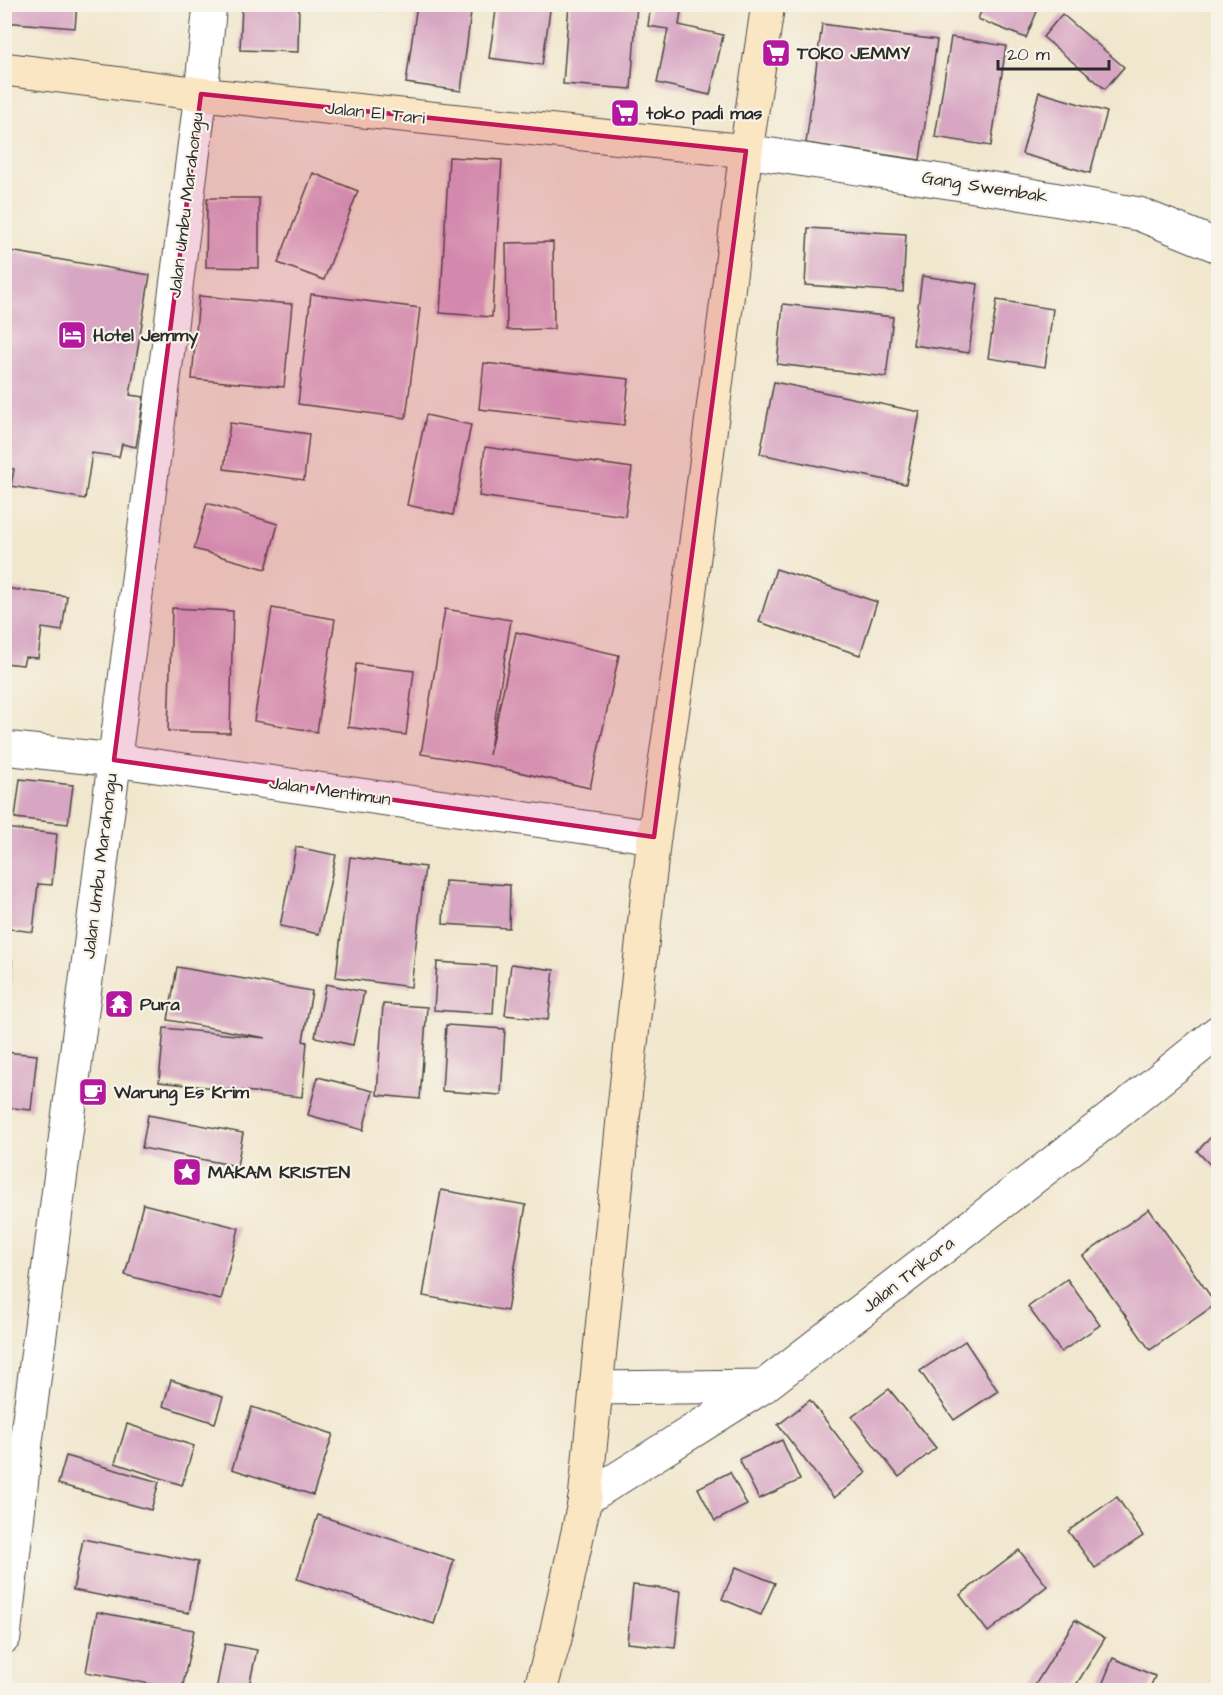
<svg xmlns="http://www.w3.org/2000/svg" width="1223" height="1695" font-family="'Architects Daughter',sans-serif">
<rect width="100%" height="100%" fill="#f7f3e8"/>
<filter id="ink" filterUnits="userSpaceOnUse"><feTurbulence type="fractalNoise" baseFrequency=".0167" numOctaves="2"/><feDisplacementMap in="SourceGraphic" scale="12" xChannelSelector="R" yChannelSelector="G"/><feConvolveMatrix kernelMatrix="1 2 1 2 8 2 1 2 1" color-interpolation-filters="sRGB"/></filter>
<filter id="wash" filterUnits="userSpaceOnUse"><feTurbulence type="fractalNoise" baseFrequency=".008" numOctaves="4" result="noise"/><feDisplacementMap in="SourceGraphic" scale="24" xChannelSelector="R" yChannelSelector="G"/><feGaussianBlur stdDeviation="1.35" result="paint"/><feColorMatrix in="noise" values="0 0 0 0 0 0 0 0 0 0 0 0 0 0 0 0 0 1.4 0 .05"/><feComposite in="paint" operator="in"/></filter>
<g filter="url(#wash)">
<rect width="100%" height="100%" fill="#f1e7ce"/>
<g id="blocks">
<!-- building -->
<g fill="#d7a6c2">
<path d="M4,4H77L75,28L4,22Z"/>
<path d="M242,4H299L298,52L240,50Z"/>
<path d="M333,4H385L384,11L333,6Z"/>
<path d="M417,4H472L461,91L406,83Z"/>
<path d="M497,4H551L542,65L489,58Z"/>
<path d="M569,4H637L631,89L563,84Z"/>
<path d="M651,4H682L679,25L723,35L710,95L657,83L668,29L648,26Z"/>
<path d="M984,4H1040L1026,38L978,19Z"/>
<path d="M1062,14L1124,67L1105,89L1043,37Z"/>
<path d="M822,24L937,40L920,160L806,143Z"/>
<path d="M951,37L1006,46L991,146L935,137Z"/>
<path d="M1039,92L1107,112L1090,173L1022,154Z"/>
<path d="M449,157L502,160L492,317L440,313Z"/>
<path d="M313,173L358,191L324,280L278,263Z"/>
<path d="M207,198H259V268L206,267Z"/>
<path d="M808,228L906,234L903,292L805,285Z"/>
<path d="M553,242L554,329L507,330L506,243Z"/>
<path d="M4,250L150,275L130,395L144,397L136,447L122,444L119,457L92,453L85,499L11,486L14,469L4,467Z"/>
<path d="M922,276L978,284L969,353L913,345Z"/>
<path d="M311,294L420,308L406,418L298,404Z"/>
<path d="M199,296L292,304L284,387L192,379Z"/>
<path d="M997,300L1053,309L1045,367L988,358Z"/>
<path d="M783,304L893,317L886,377L777,364Z"/>
<path d="M484,363L629,379L624,425L479,409Z"/>
<path d="M774,382L920,412L906,484L760,454Z"/>
<path d="M426,415L471,425L453,515L407,505Z"/>
<path d="M230,423L309,434L304,480L224,469Z"/>
<path d="M485,447L632,468L625,516L479,496Z"/>
<path d="M207,503L278,524L266,569L194,549Z"/>
<path d="M776,569L877,602L860,655L759,622Z"/>
<path d="M4,588L67,596L62,631L42,628L38,658L25,657L23,665L4,663Z"/>
<path d="M172,608L233,611L230,733L168,731Z"/>
<path d="M272,608L335,619L317,732L254,721Z"/>
<path d="M445,609L511,620L489,755L516,632L619,655L590,788L487,765L421,754Z"/>
<path d="M356,664L414,671L406,735L348,727Z"/>
<path d="M20,779L73,785L68,824L15,818Z"/>
<path d="M4,828L57,834L52,885L38,884L33,932L4,928Z"/>
<path d="M296,847L336,855L319,934L280,926Z"/>
<path d="M350,857L425,867L411,987L336,977Z"/>
<path d="M445,881L510,885L509,928L443,924Z"/>
<path d="M5,959L12,960L9,1004H5Z"/>
<path d="M437,962L496,966L493,1014L434,1010Z"/>
<path d="M511,964L554,970L548,1020L505,1015Z"/>
<path d="M177,967L312,991L303,1041L307,1042L302,1097L159,1082L164,1028L266,1038L168,1020Z"/>
<path d="M326,984L364,992L353,1045L315,1037Z"/>
<path d="M383,1004L427,1007L420,1099L377,1095Z"/>
<path d="M446,1025L505,1029L501,1095L442,1091Z"/>
<path d="M4,1052L37,1055L31,1110L4,1107Z"/>
<path d="M318,1077L373,1091L363,1130L308,1115Z"/>
<path d="M148,1115L243,1133L237,1166L142,1148Z"/>
<path d="M1218,1130V1173L1197,1151Z"/>
<path d="M441,1190L526,1205L507,1311L423,1296Z"/>
<path d="M143,1204L239,1228L221,1300L125,1275Z"/>
<path d="M1149,1209L1216,1304L1150,1350L1083,1256Z"/>
<path d="M1067,1279L1100,1325L1061,1352L1028,1307Z"/>
<path d="M965,1341L998,1391L954,1420L920,1371Z"/>
<path d="M171,1380L223,1397L215,1423L163,1406Z"/>
<path d="M889,1389L936,1448L899,1477L852,1417Z"/>
<path d="M810,1400L866,1473L834,1498L778,1425Z"/>
<path d="M252,1407L333,1434L313,1495L232,1469Z"/>
<path d="M127,1424L194,1446L182,1485L115,1463Z"/>
<path d="M782,1440L800,1480L759,1499L739,1459Z"/>
<path d="M66,1456L159,1482L151,1510L58,1484Z"/>
<path d="M730,1472L747,1505L715,1521L698,1488Z"/>
<path d="M1117,1497L1143,1536L1095,1568L1068,1531Z"/>
<path d="M318,1515L454,1560L434,1624L297,1579Z"/>
<path d="M83,1539L198,1562L189,1613L73,1590Z"/>
<path d="M1019,1550L1047,1586L988,1632L960,1595Z"/>
<path d="M736,1567L775,1583L761,1615L722,1599Z"/>
<path d="M633,1585L681,1591L675,1648L627,1643Z"/>
<path d="M97,1612L194,1630L182,1690L86,1672Z"/>
<path d="M1075,1620L1105,1638L1073,1690H1032Z"/>
<path d="M225,1644L257,1650L248,1690H216Z"/>
<path d="M1113,1658L1155,1676L1149,1690H1100Z"/>
</g>
</g>
</g>
<g filter="url(#ink)">
<use href="#blocks" fill-opacity="0" stroke="#494743" stroke-width="1.5"/>
<g fill="none" stroke-linecap="round" stroke-linejoin="round">
<!-- street casing -->
<g stroke="#494743" stroke-width="35">
<g id="street">
<path d="M746,151L1007,191L1139,214L1218,246"/>
<path d="M4,748L114,760L654,837"/>
<path d="M597,1388L764,1386"/>
<path d="M585,1499L764,1386L1120,1111L1218,1032"/>
<path d="M4,1637L26,1442L201,94L210,4"/>
</g>
</g>
<!-- secondary casing -->
<g stroke="#494743" stroke-width="35">
<g id="secondary">
<path d="M4,69L201,94L746,151"/>
<path d="M540,1690L555,1639L585,1499L626,1089L654,837L686,620L746,151L768,4"/>
</g>
</g>
<!-- street -->
<use href="#street" stroke="#fff" stroke-width="33"/>
<!-- secondary -->
<use href="#secondary" stroke="#fbe6c4" stroke-width="33"/>
</g>
</g>
<!-- marked area -->
<path fill="#c2185b" fill-opacity="0.2" stroke="#c2185b" stroke-width="4.5" stroke-linejoin="round" d="M201,94L746,151L654,837L114,760Z"/>
<!-- icons -->
<defs>
<g id="supermarket-square" transform="scale(1.5)"><rect x="-9" y="-9" width="18" height="18" rx="4" fill="#b5179e" stroke="#f7f3e8"/><path d="M-6-5.5h2.5l.6 2H6L4.5 2H-2.5L-4.4-4H-6ZM-1.5 3.2a1.3 1.3 0 1 0 .1 0ZM3 3.2a1.3 1.3 0 1 0 .1 0Z" fill="#fff"/></g>
<g id="hotel-square" transform="scale(1.5)"><rect x="-9" y="-9" width="18" height="18" rx="4" fill="#b5179e" stroke="#f7f3e8"/><path d="M-6-4.5h1.5V1H6V5H4.5V3h-9V5H-6ZM-4 0a1.8 1.8 0 1 1 3.6 0ZM.5 0V-2.5h3Q6-2.5 6 0Z" fill="#fff"/></g>
<g id="temple-square" transform="scale(1.5)"><rect x="-9" y="-9" width="18" height="18" rx="4" fill="#b5179e" stroke="#f7f3e8"/><path d="M0-6L5-2H3V0L6.5 2.5H4V6H1.5V3h-3V6H-4V2.5H-6.5L-3 0V-2H-5Z" fill="#fff"/></g>
<g id="cafe-square" transform="scale(1.5)"><rect x="-9" y="-9" width="18" height="18" rx="4" fill="#b5179e" stroke="#f7f3e8"/><path d="M-5.5-4.5H6V0H3Q3 3.5 0 3.5H-2.5Q-5.5 3.5-5.5 0ZM3-3.2v2h1.7v-2ZM-6 4.5H4V6H-6Z" fill="#fff"/></g>
<g id="sight-square" transform="scale(1.5)"><rect x="-9" y="-9" width="18" height="18" rx="4" fill="#b5179e" stroke="#f7f3e8"/><path d="M0-6L1.8-2.2L6-1.7L2.9 1.2L3.7 5.4L0 3.3L-3.7 5.4L-2.9 1.2L-6-1.7L-1.8-2.2Z" fill="#fff"/></g>
</defs>
<g fill-rule="evenodd">
<use href="#supermarket-square" x="776" y="53"/>
<use href="#supermarket-square" x="625" y="113"/>
<use href="#hotel-square" x="72" y="335"/>
<use href="#temple-square" x="119" y="1004"/>
<use href="#cafe-square" x="93" y="1092"/>
<use href="#sight-square" x="187" y="1172"/>
</g>
<g text-anchor="middle" dominant-baseline="central" stroke-width="4.5" stroke-linejoin="round" paint-order="stroke">
<!-- poi labels -->
<g font-size="18" font-weight="bold" fill="#2b2b2b" stroke="#f7f3e8" text-anchor="start">
<text x="797" y="53">TOKO JEMMY</text>
<text x="646" y="113">toko padi mas</text>
<text x="93" y="335">Hotel Jemmy</text>
<text x="140" y="1004">Pura</text>
<text x="114" y="1092">Warung Es Krim</text>
<text x="208" y="1172">MAKAM KRISTEN</text>
</g>
<!-- street labels -->
<g font-size="18" fill="#2b2b2b" stroke="#f7f3e8">
<text transform="translate(375 113) rotate(6)">Jalan El Tari</text>
<text transform="translate(985 187) rotate(9)">Gang Swembak</text>
<text transform="translate(186 205) rotate(-83)">Jalan Umbu Marahongu</text>
<text transform="translate(330 791) rotate(8)">Jalan Mentimun</text>
<text transform="translate(100 866) rotate(-83)">Jalan Umbu Marahongu</text>
<text transform="translate(908 1275) rotate(-38)">Jalan Trikora</text>
</g>
</g>
<!-- margin -->
<rect width="1223" height="1695" fill="none" stroke="#f7f3e8" stroke-width="24"/>
<!-- scale -->
<path d="M998 60v9h111v-9" fill="none" stroke="#2b2b2b" stroke-width="3"/>
<text x="1007" y="60" font-size="18" fill="#2b2b2b" stroke="#f7f3e8" stroke-width="4.5" paint-order="stroke">20 m</text>
</svg>
